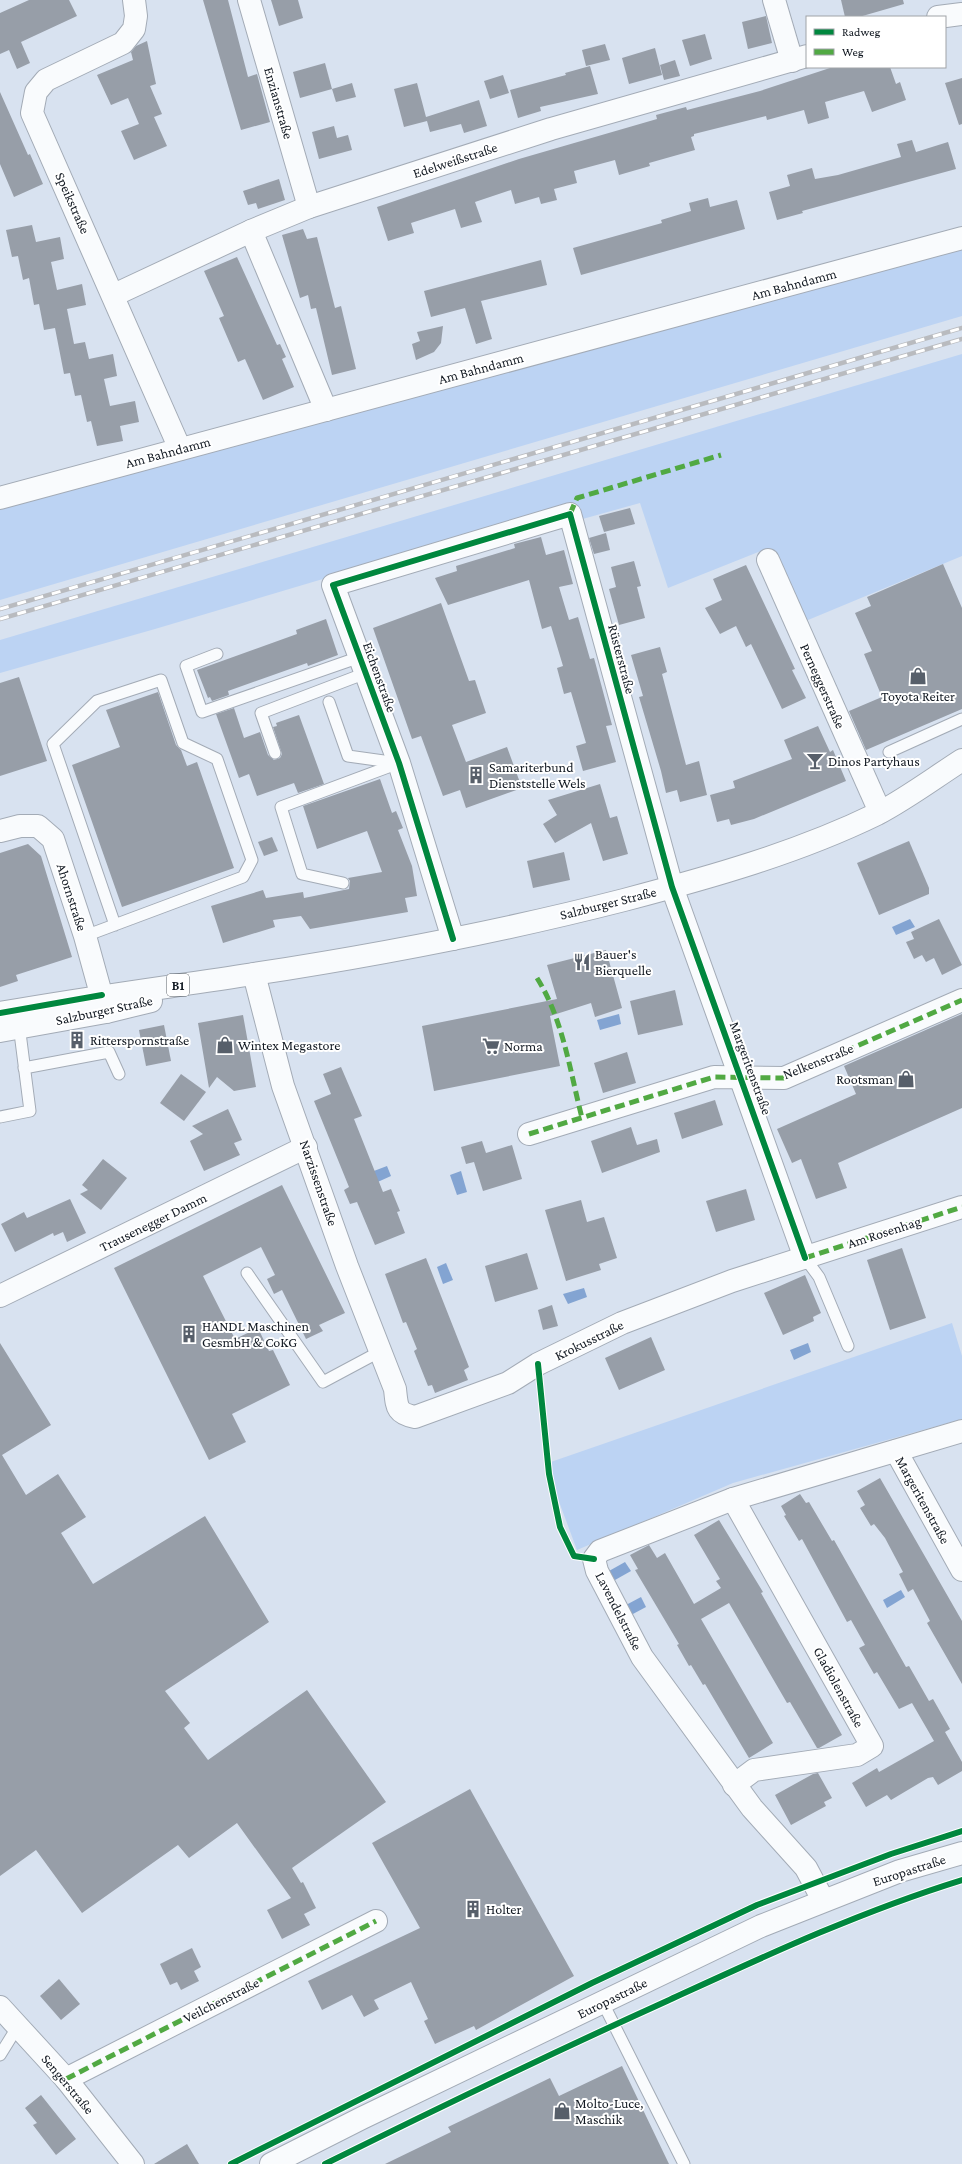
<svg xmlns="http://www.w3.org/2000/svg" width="962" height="2164" font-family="'Crimson Pro',serif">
<rect width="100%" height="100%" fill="#d8e2f0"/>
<!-- green -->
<g fill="#bcd3f3">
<path d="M962,243V316L0,600V501Z"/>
<path d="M962,354V556L796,625L766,549L668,588L640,503L579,520L575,504L155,629L0,673V640Z"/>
<path d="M952,1323L962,1356V1419L733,1483L577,1550L545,1464Z"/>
</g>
<!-- water -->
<g fill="#83a4d2">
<path d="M910,919L915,927L896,935L892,927Z"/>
<path d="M619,1014L621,1024L600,1030L597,1020Z"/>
<path d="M387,1166L391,1176L371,1185L366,1174Z"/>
<path d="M461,1171L467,1192L457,1195L450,1175Z"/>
<path d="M446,1263L453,1280L443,1284L437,1267Z"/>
<path d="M584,1288L587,1297L568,1304L563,1294Z"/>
<path d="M808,1343L811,1352L794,1360L790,1350Z"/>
<path d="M625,1562L631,1571L615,1580L609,1571Z"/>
<path d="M901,1590L905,1597L887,1608L883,1600Z"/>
<path d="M641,1597L646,1607L631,1615L626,1605Z"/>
</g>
<!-- building -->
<g fill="#979ea8">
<path d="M29,0H69L77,16L21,42L30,63L17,69L9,50L0,54V13Z"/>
<path d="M203,0H228L248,77L257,74L270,122L241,130Z"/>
<path d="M271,0H298L303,18L279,26Z"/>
<path d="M841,0H903L904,4L859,17H845Z"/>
<path d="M766,16L772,43L748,49L742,22Z"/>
<path d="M705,34L712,59L690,66L682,40Z"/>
<path d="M147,41L156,84L150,86L162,114L154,117L167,146L134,160L121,131L139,124L128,98L111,105L97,75L133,60L131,52L136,46Z"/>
<path d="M605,44L610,60L586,66L582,50Z"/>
<path d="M655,48L662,75L629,84L622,58Z"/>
<path d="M675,60L680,76L664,80L660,65Z"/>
<path d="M325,63L332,89L300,98L293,72Z"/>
<path d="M590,66L598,94L540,107L541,111L518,118L510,90L566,75L565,73Z"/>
<path d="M833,67H890L896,84L900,82L906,100L872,112L864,91L825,102L829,118L808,124L804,110L767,120L766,116L694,134V136L691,137L695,150L649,163L650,166L619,175L615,160L574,171L577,183L554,189L557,200L541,204L539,197L515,204L511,190L475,202L482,222L461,228L455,209L411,223L414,233L388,241L377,207L519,159L657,119L656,115L686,107L687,110L760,91Z"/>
<path d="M503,75L509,93L490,99L484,81Z"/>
<path d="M962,78V124L959,125L945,83Z"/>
<path d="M352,83L356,97L336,102L332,89Z"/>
<path d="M417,83L426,117L479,100L487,126L464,133L461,124L430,132L427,121L404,127L394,89Z"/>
<path d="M0,92L28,155L30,154L43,184L14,197L0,164Z"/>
<path d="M334,126L337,138L348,135L352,150L319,159L312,132Z"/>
<path d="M912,140L916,152L948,142L956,169L802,211L803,213L777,220L769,192L790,186L787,175L812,168L815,179L838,175L901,157L897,144Z"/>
<path d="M279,179L285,200L258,209L256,203L248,205L243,191Z"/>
<path d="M708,198L710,207L737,200L745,229L581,275L573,248L662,223L661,220L691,211L689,203Z"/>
<path d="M32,225L36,242L60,237L64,259L51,262L57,290L82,284L86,305L67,309L74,344L85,342L89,359L113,354L117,376L104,379L110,406L135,401L139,422L120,426L123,441L97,446L91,421L87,422L81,395L75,396L70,373L64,374L55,328L44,330L39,304L34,305L29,278L23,280L18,256L12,257L6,230Z"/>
<path d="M303,229L307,239L317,237L335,308L341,306L356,369L332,375L316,308L311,309L308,295L300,298L282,235Z"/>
<path d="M237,257L277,345L280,344L286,357L282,359L294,387L263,400L245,359L238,362L219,318L224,316L204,271Z"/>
<path d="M541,260L547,285L481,301L492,339L476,344L465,308L431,317L424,291Z"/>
<path d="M443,326L441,343L434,352L416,360L412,344L420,341L417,332Z"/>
<path d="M630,508L635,524L604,532L599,516Z"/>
<path d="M606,533L610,550L594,554L589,538Z"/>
<path d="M541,537L546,555L564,550L573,584L559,587L569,620L578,617L590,659L594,658L612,725L606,726L616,762L583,771L576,746L586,743L571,692L564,694L557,668L563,666L551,626L542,629L529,580L448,605L435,578L457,571L456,566L515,548L514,544Z"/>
<path d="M634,561L641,586L637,587L645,618L619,625L609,589L616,587L611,567Z"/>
<path d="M943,564L962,608V709L866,750L849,711L882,697L864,654L872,651L855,613L871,606L867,597Z"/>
<path d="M746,565L795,669L792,670L806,698L782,709L751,644L746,647L736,626L720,634L705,608L722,600L713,579Z"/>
<path d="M441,603L469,681L475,680L486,713L452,725L466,762L507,747L522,788L466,808L460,790L443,796L421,736L412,739L373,628Z"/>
<path d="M326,619L338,655L308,666L307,663L228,691L229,695L212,701L210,697L208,698L197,670L297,634L296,630Z"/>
<path d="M660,647L667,672L662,674L686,765L699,761L707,795L680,802L677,790L666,793L661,771L639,697L643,696L631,655Z"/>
<path d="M19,677L47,761L0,776V683Z"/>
<path d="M158,692L176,745L181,750L187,766L197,762L234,868L122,907L72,765L120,747L106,710Z"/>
<path d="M234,708L244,738L260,732L268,755L274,760L280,758L282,754L273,727L277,726L276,723L299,715L324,784L298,793L294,783L257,796L249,774L239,778L216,714Z"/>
<path d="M818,726L830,752L833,750L846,781L754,819L731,825L729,819L717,822L710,795L735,788L733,781L792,759L784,740Z"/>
<path d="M380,779L392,813L396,811L403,828L398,830L412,866L417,896L405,898L408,912L310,929L301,916L273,920L275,927L223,943L211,906L263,890L266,898L303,892L304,898L349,889L350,881L348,878L382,872L367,831L317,849L303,806Z"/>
<path d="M600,784L610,818L617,816L628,854L603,861L591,823L555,843L543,824L557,815L548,800Z"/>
<path d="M272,837L278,851L264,856L258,842Z"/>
<path d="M909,841L929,888V894L879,915L857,863Z"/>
<path d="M28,844L41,856L72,957L16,975L18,981L0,987V853Z"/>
<path d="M564,852L570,880L533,888L527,861Z"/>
<path d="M939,919L962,965L942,975L934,958L926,962L922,955L914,959L906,942L914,939L911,932Z"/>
<path d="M606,950L622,1008L595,1017L591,1003L550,1016L560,1066L434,1091L422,1026L557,999L547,965Z"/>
<path d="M675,990L683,1025L638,1035L630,1001Z"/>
<path d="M962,1014V1108L838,1163L847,1188L816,1199L801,1159L792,1163L777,1129L856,1094L844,1066Z"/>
<path d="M243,1015L256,1087L234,1091L217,1077L209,1088L198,1023Z"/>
<path d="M164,1025L171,1061L146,1066L139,1030Z"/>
<path d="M627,1052L636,1083L603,1093L594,1063Z"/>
<path d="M341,1067L362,1116L354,1119L383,1192L391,1189L400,1211L397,1212L405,1233L375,1245L357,1202L350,1204L344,1190L349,1187L314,1101L331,1094L323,1074Z"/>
<path d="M181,1074L206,1092L184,1121L160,1103Z"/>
<path d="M715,1100L723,1125L682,1139L674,1113Z"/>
<path d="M228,1109L242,1140L234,1143L240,1155L204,1171L190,1141L203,1134L192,1126Z"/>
<path d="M631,1127L637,1145L657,1139L660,1152L602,1173L591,1141Z"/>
<path d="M482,1141L486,1153L512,1145L522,1179L483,1191L474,1162L466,1164L461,1147Z"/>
<path d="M103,1159L127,1178L101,1210L80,1194L88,1190L82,1185Z"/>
<path d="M282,1185L345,1313L319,1325L323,1331L306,1339L282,1290L274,1294L267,1279L275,1275L261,1247L203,1276L235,1339L258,1328L269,1351L273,1350L290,1385L232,1414L246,1442L209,1460L114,1268Z"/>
<path d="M746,1189L755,1220L716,1232L706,1201Z"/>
<path d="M70,1199L86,1233L67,1242L63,1232L54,1236L53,1233L15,1252L1,1224L24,1212L27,1218Z"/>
<path d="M581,1200L587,1222L604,1217L617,1258L599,1264L601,1270L566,1281L545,1210Z"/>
<path d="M902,1248L926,1318L890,1330L867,1260Z"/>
<path d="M527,1253L538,1289L495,1302L485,1266Z"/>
<path d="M426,1258L469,1367L464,1370L468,1380L435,1393L432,1385L428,1386L414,1351L417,1349L406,1322L403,1323L385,1274Z"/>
<path d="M805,1275L821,1313L813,1317L814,1321L783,1335L764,1293Z"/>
<path d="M552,1305L558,1326L543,1330L538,1310Z"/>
<path d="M651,1337L665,1370L619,1390L605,1358Z"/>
<path d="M0,1343L51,1425L2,1455L26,1495L58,1474L86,1517L61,1533L93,1584L205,1516L269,1622L165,1691L190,1723L184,1728L208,1760L307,1690L386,1802L292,1868L301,1883L303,1882L316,1908L304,1914L310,1925L282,1939L267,1910L291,1898L237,1823L189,1858L178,1845L82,1913L36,1850L0,1876Z"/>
<path d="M880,1478L962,1621V1684L927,1623L930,1621L913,1589L908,1592L899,1574L903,1572L885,1538L874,1524L871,1526L860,1508L865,1505L857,1491Z"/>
<path d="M800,1494L806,1503L809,1502L832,1541L834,1540L906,1667L909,1666L929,1701L933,1699L950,1729L945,1732L962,1762V1771L938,1785L933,1777L928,1778L891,1800L887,1795L866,1807L852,1783L877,1768L879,1772L934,1741L912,1703L899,1709L877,1672L874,1674L859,1648L865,1645L851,1620L847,1622L802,1539L799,1541L784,1516L786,1515L781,1506Z"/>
<path d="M719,1520L763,1592L761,1593L842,1735L819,1748H817L790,1702L787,1703L729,1603L701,1619L773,1743L749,1758L705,1684L703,1685L691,1665L689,1666L677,1645L679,1644L635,1570L638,1569L630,1555L649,1545L657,1558L665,1553L694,1604L721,1588L716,1581L720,1579L694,1535Z"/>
<path d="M818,1773L832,1798L824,1802L826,1806L791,1825L775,1795L813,1774Z"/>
<path d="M470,1789L574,1976L476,2030L474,2026L435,2044L424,2021L428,2019L411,1982L374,2000L379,2009L364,2017L352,1995L322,2010L308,1981L420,1928L372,1843Z"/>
<path d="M192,1948L201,1967L194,1971L199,1981L181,1990L177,1982L170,1985L160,1964Z"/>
<path d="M59,1979L80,2004L61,2020L40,1996Z"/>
<path d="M622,2066L669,2164H385L451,2132L448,2127L550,2078L559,2096Z"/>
<path d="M41,2095L76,2139L56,2155L33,2125L37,2123L25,2108Z"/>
<path d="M187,2144L199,2164H154Z"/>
</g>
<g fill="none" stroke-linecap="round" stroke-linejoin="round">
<!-- service casing -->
<g stroke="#a3abb6" stroke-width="13">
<g id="service">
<path d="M217,654L186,666L202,712L360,657"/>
<path d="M329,702L348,756L398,763"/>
<path d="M889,752L962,719"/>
<path d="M275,753L261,713L366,673"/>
<path d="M343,883L302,874L281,807L399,763"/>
<path d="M85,936L243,877L252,860L217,759L183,743L161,680L97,701L53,744L115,925"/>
<path d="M24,1068L109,1052L119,1074"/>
<path d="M0,1117L30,1111L19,1025"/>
<path d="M805,1258L819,1277L848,1346"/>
<path d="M247,1273L323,1382L381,1351"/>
<path d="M603,2003L684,2164"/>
<path d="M0,2055L18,2026"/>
</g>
</g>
<!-- minor casing -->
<g stroke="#a3abb6" stroke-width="24">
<g id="minor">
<path d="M134,0L136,16L134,29L123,43L46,80L36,92L32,113L180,449"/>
<path d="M249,0L309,207"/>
<path d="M774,0L792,61"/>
<path d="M938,17L962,14"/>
<path d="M251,231L326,410"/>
<path d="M114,295L251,231L309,207L551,129L807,56"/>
<path d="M0,498L962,238"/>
<path d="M768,560L880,812"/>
<path d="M0,831L20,826H38L53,839L85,936L106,1012"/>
<path d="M453,939L399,763L333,585L570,514L672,887L805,1258"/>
<path d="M254,974L283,1086L347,1266L395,1389C397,1407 396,1413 415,1417L508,1383L538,1364L622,1323L732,1281L962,1207"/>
<path d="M529,1134L714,1077L784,1078L962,1000"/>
<path d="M0,1296L306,1147"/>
<path d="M896,1451L962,1570"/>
<path d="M733,1499L872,1746L857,1755L754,1770L734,1785"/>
<path d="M823,1900L806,1868L752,1808L642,1657L597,1571L594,1559L600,1551L733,1499L962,1431"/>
<path d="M0,2007L66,2079L133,2164"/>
<path d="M66,2079L376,1921"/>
</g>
</g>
<!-- secondary casing -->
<g stroke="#a3abb6" stroke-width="24">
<path id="secondary" d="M271,2164L362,2118L761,1926L900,1871L962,1853"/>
</g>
<!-- primary casing -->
<g stroke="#a3abb6" stroke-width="24">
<g id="primary">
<path d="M0,1013C84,998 169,987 254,974C378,955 503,931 624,900C711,877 797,853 877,814C906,799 934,778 962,760"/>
<path d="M0,1031L106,1012L151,1001"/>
</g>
</g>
<!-- service -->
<use href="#service" stroke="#f9fbfd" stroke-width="11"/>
<!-- minor -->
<use href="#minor" stroke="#f9fbfd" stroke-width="22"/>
<!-- secondary -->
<use href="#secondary" stroke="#f9fbfd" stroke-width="22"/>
<!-- primary -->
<use href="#primary" stroke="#f9fbfd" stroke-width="22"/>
<!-- rail casing -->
<g stroke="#b9bbbf" stroke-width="4.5">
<g id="rail">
<path d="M0,609L962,328"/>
<path d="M0,619L962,339"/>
</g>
</g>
<!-- rail -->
<use href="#rail" stroke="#fff" stroke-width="3" stroke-dasharray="9" stroke-linecap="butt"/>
<!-- quiet -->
<g stroke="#51a943" stroke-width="5" stroke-dasharray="10 5" stroke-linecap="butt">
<path d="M570,514L577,498L721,455"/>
<path d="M537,978C563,1019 570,1071 582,1118"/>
<path d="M529,1134L714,1077L784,1078L962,1000"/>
<path d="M805,1258L962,1207"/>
<path d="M66,2079L376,1921"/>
</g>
<!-- cycleway casing -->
<g stroke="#fff" stroke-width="8">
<g id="cycleway">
<path d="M453,939L399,763L333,585L570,514L672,887L805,1258"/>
<path d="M0,1013L102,995"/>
<path d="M538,1364L549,1474L560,1527L574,1556L594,1559"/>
<path d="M231,2164L592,1983L757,1905L891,1854L962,1831"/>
<path d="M325,2164C438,2108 552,2053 667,2001C765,1956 859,1912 962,1880"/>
</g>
</g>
<!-- cycleway -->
<use href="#cycleway" stroke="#00873e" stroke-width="6"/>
</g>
<!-- icons -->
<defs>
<g id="shop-bare" transform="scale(1.38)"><path d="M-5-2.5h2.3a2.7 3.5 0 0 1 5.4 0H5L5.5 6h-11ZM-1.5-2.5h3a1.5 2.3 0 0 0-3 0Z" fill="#575f6a" stroke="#fff" stroke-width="2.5" paint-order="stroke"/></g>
<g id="bar-bare" transform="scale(1.38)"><path d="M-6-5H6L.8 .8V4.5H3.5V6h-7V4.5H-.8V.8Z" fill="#575f6a" stroke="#fff" stroke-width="2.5" paint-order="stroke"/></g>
<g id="building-bare" transform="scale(1.38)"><path d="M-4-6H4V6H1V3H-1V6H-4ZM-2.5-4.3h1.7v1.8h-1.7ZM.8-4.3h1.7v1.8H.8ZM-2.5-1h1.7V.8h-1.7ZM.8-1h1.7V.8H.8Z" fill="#575f6a" stroke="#fff" stroke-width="2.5" paint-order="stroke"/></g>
<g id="restaurant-bare" transform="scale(1.38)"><path d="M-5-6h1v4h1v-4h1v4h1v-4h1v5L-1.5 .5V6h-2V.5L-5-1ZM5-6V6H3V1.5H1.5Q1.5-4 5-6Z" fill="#575f6a" stroke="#fff" stroke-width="2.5" paint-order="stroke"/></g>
<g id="supermarket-bare" transform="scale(1.38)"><path d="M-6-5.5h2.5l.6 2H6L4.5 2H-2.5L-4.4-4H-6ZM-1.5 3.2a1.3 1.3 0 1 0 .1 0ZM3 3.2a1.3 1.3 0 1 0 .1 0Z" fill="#575f6a" stroke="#fff" stroke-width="2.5" paint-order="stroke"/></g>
</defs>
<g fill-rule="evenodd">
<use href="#shop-bare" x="918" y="676"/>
<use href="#bar-bare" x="815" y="761"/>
<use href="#building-bare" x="476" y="775"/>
<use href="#restaurant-bare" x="582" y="962"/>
<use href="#building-bare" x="77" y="1040"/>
<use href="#shop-bare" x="225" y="1045"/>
<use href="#supermarket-bare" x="491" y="1046"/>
<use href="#shop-bare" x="906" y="1079"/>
<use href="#building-bare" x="189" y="1334"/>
<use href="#building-bare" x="473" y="1909"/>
<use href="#shop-bare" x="562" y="2111"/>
</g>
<g text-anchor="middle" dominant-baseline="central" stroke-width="4" stroke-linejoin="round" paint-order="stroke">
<!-- shield labels -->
<rect fill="#fff" stroke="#595e64" stroke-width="1" x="167" y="974" width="22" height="22" rx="3"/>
<g font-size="13" font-weight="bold" fill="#121922">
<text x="178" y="985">B1</text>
</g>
<!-- street labels -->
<g font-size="14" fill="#121922" stroke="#fff">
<text transform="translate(279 103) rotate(74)">Enzianstraße</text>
<text transform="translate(455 160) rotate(-18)">Edelweißstraße</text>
<text transform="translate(73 203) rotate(66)">Speikstraße</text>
<text transform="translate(794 284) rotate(-15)">Am Bahndamm</text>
<text transform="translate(481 368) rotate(-15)">Am Bahndamm</text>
<text transform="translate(168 452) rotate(-15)">Am Bahndamm</text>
<text transform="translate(622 659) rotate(75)">Rüsterstraße</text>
<text transform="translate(380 677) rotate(70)">Eichenstraße</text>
<text transform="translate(823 686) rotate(66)">Perneggerstraße</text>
<text transform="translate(72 897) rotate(72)">Ahornstraße</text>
<text transform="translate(608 903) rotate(-14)">Salzburger Straße</text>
<text transform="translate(104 1010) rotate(-12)">Salzburger Straße</text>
<text transform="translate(818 1061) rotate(-22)">Nelkenstraße</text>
<text transform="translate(751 1068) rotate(70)">Margeritenstraße</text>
<text transform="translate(319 1183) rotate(71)">Narzissenstraße</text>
<text transform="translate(153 1222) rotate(-26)">Trausenegger Damm</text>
<text transform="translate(884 1232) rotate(-18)">Am Rosenhag</text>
<text transform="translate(589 1340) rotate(-26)">Krokusstraße</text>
<text transform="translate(923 1500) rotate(61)">Margeritenstraße</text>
<text transform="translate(619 1611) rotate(63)">Lavendelstraße</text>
<text transform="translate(839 1687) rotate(61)">Gladiolenstraße</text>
<text transform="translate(909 1870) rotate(-18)">Europastraße</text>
<text transform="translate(612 1998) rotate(-26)">Europastraße</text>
<text transform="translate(221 2000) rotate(-27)">Veilchenstraße</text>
<text transform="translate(68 2084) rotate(50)">Sengerstraße</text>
</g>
<!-- poi labels -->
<g font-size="14" fill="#121922" stroke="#fff" text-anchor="start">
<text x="918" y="696" text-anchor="middle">Toyota Reiter</text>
<text x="828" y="761">Dinos Partyhaus</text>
<text x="489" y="767">Samariterbund<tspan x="489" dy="16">Dienststelle Wels</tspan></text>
<text x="595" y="954">Bauer's<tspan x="595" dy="16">Bierquelle</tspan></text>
<text x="90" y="1040">Ritterspornstraße</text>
<text x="238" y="1045">Wintex Megastore</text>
<text x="504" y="1046">Norma</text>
<text x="893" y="1079" text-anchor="end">Rootsman</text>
<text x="202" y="1326">HANDL Maschinen<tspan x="202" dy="16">GesmbH &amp; CoKG</tspan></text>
<text x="486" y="1909">Holter</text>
<text x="575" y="2103">Molto-Luce,<tspan x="575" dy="16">Maschik</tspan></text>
</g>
</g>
<!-- legend -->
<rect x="806" y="16" width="140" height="52" fill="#ffffff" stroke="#a0a3a7"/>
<rect x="814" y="29" width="20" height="6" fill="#00873e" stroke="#a0a3a7"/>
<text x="842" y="36" font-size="12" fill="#121922">Radweg</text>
<rect x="814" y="49" width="20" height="6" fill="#51a943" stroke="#a0a3a7"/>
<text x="842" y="56" font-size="12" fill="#121922">Weg</text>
</svg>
